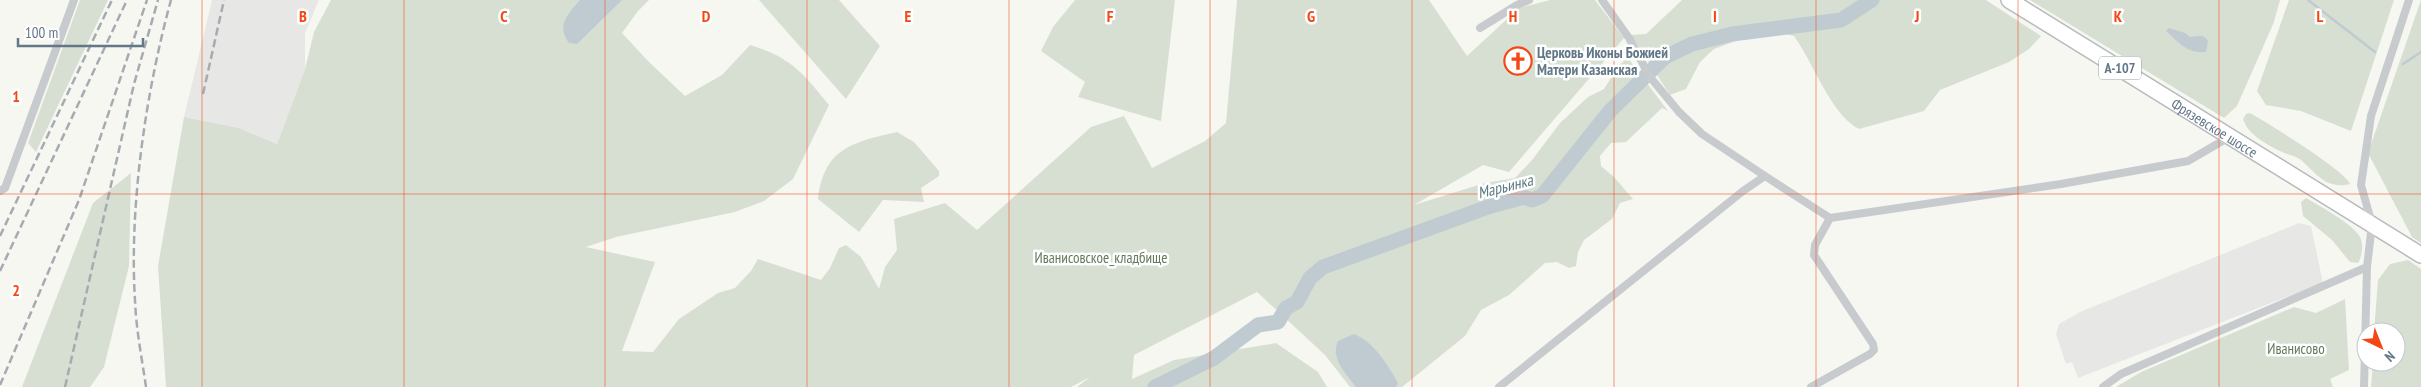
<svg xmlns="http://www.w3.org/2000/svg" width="2421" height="387" font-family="'PT Sans Narrow',sans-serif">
<rect width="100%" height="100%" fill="#f7f7f2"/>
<!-- built -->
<g fill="#e7e8e6">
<path d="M212,0H319L305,33V69L277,144L239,128L184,117Z"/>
<path d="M2299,223L2311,226L2323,283L2078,378L2072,362L2066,364L2056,334L2059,324L2080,312Z"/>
</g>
<!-- green -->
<g fill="#d7dfd3">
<path d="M80,0H108L36,152L28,143Z"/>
<path d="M331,0H649L638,11L622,33L648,61L685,96L722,75L750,45C791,57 803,73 829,105L793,179L764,201L735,212L616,237L586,247L655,262L622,351L653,352L679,319L718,293L735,288L751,271L758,259L821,280L830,268L839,248L846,245L861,257L879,289L885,267L897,250L894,219L945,203L977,230L1091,127L1124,116L1152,168L1205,141L1226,123L1237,0H1429L1467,56L1519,8L1550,0H1595L1624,38L1509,172L1483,165L1414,205L1485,183L1515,178L1532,160L1560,123L1588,97L1604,89L1619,65L1628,58L1668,111L1662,108L1626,142L1611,143L1600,156L1601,166L1614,177L1633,199L1620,203L1612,219L1584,240L1578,252L1576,266L1569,268L1557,262L1545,263L1509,295L1481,310L1465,336L1402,387H1350L1325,355L1257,292L1134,355L1132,379L1174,360L1276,343L1318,372L1327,387H1077L1090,377L1071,387H166L158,266L184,117L239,128L277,144L305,69L314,32Z"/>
<path d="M759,0H839L880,46L846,99Z"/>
<path d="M1075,0H1175L1161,121L1078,97L1085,82L1041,51L1053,27Z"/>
<path d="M1682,0H1986L2041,36L2029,49L2009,62L1940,90L1924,111L1859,129C1831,115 1813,62 1794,36L1766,30L1714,49L1700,62L1686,89L1670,95L1631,35L1646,34Z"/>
<path d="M2030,0H2280L2274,22L2237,106L2224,118Z"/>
<path d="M2289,0H2394L2351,131L2301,111L2266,105L2257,91Z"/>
<path d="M2421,0V243L2412,237L2368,153Z"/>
<path d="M2250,113C2266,122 2346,171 2350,184C2326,190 2316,173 2301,160C2297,157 2291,155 2287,154C2271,147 2248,136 2243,119L2246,114Z"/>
<path d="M897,132L914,142L939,171V176L921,188L924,202L883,200L859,232L818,199C824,148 853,142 897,132Z"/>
<path d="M131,173L129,266L104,367L90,387H22L93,203Z"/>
<path d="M2306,198C2320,206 2353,224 2360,237C2364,244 2362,257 2358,263L2350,262L2332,240L2303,216L2301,202Z"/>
<path d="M2408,260L2421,269V387H2371L2373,362H2396V332H2374L2378,280L2390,264Z"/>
<path d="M2345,299L2349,370L2330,379L2333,387H2116L2141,372L2294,307L2316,313Z"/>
</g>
<!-- water -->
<g fill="#bfcbd0">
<path d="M580,0H622L577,44L569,43C556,25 568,14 580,0Z"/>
<path d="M2169,28L2185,33L2190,37C2198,36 2204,34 2208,41L2206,52C2188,54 2179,43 2166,31Z"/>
<path d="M1354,334C1374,342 1388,365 1398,383L1396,387H1356C1346,373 1330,359 1338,341Z"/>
</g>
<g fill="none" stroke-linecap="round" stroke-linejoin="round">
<!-- stream -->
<g stroke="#bfcbd0" stroke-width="2.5">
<path d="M2308,0L2375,52"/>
<path d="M2403,64L2421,52"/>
</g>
<!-- river -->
<path stroke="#bfcbd0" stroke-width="15" d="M1155,387L1214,358L1258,325L1278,322L1286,308L1297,302L1310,278L1323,267L1488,207L1524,197L1532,200L1542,196L1610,111L1665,57L1692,44L1732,34L1841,20L1872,0"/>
<!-- highway casing -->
<g stroke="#b7bbbe" stroke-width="18">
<g id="highway">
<path id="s1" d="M2009,0L2421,255"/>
</g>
</g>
<!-- street -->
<g stroke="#c8cbce" stroke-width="8">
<path d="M1480,28L1517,5L1529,0"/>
<path d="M1765,176L1830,218L2061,184L2188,161L2231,136"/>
<path d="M0,191L5,188L74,0"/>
<path d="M1499,387L1743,191L1765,176L1702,134L1679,112L1650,77L1629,38L1602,0"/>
<path d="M1811,387L1870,354L1874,350L1873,344L1814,255L1815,245L1830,218"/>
<path d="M2103,387L2121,374L2367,267"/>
<path d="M2364,387L2367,267L2372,224L2361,185L2371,116L2409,0"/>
</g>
<!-- highway -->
<use href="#highway" stroke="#fff" stroke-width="15"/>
<!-- rail -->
<g stroke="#a5acb1" stroke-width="2.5" stroke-dasharray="8 4" stroke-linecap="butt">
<path d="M203,94L224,0"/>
<path d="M0,236L112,0"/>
<path d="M0,271L127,0"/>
<path d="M0,385L79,200L147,0"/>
<path d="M65,387L134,84L158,0"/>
<path d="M146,387C142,359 136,329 135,300C129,206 146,91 171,0"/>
</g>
</g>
<!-- grid -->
<path fill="none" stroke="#f44715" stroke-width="1" stroke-opacity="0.55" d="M202,0V387M404,0V387M605,0V387M807,0V387M1009,0V387M1210,0V387M1412,0V387M1614,0V387M1816,0V387M2018,0V387M2219,0V387M0,194H2421"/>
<!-- icons -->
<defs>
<g id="church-ring" transform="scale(1.4375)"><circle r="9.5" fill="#fff" stroke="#f44715" stroke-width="1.5"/><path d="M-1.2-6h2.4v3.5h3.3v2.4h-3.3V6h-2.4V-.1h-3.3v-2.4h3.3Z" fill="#f44715"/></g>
</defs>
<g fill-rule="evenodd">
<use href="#church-ring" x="1518" y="61"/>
</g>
<g text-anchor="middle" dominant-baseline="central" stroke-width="5" stroke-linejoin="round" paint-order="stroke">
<!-- shield labels -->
<rect fill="#fff" stroke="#91a0ab" stroke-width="1" x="2099" y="56.5" width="42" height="23" rx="4"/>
<g font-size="14" font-weight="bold" fill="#627787">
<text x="2120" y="68">А-107</text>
</g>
<!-- poi labels -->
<g font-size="15" font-weight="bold" fill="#627787" stroke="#fff" text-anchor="start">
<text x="1537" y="52">Церковь Иконы Божией<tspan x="1537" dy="17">Матери Казанская</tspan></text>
</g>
<!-- street labels -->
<g font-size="15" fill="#627787" stroke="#fff">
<text stroke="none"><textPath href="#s1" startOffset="242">Фрязевское шоссе</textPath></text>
</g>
<!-- park labels -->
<g font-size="15" fill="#64785e" stroke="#fff">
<text x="1101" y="257">Иванисовское_кладбище</text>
<text x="2296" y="348">Иванисово</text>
</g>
<!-- water labels -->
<g font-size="16" font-style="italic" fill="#5e7a83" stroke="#fff">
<text transform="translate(1505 186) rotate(-14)">Марьинка</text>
</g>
</g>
<g font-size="16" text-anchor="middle" font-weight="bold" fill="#f44715" stroke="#fff" stroke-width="5" stroke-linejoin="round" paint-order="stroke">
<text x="303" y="22">B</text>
<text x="504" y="22">C</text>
<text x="706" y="22">D</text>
<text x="908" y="22">E</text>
<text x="1110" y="22">F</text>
<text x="1311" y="22">G</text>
<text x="1513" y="22">H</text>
<text x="1715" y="22">I</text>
<text x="1917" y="22">J</text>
<text x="2118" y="22">K</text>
<text x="2320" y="22">L</text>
<text x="16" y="102">1</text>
<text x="16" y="296">2</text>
</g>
<!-- north arrow -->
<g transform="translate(2381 347) rotate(137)"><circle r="24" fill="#ffffff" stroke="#c0c9cf"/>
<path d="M0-4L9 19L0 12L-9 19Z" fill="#f44715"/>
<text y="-8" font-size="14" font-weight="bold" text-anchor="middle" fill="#627787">N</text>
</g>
<!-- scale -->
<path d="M18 38v8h125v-8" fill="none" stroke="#627787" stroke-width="2.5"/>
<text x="25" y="38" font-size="15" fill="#627787" stroke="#ffffff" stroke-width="4" paint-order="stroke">100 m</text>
</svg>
